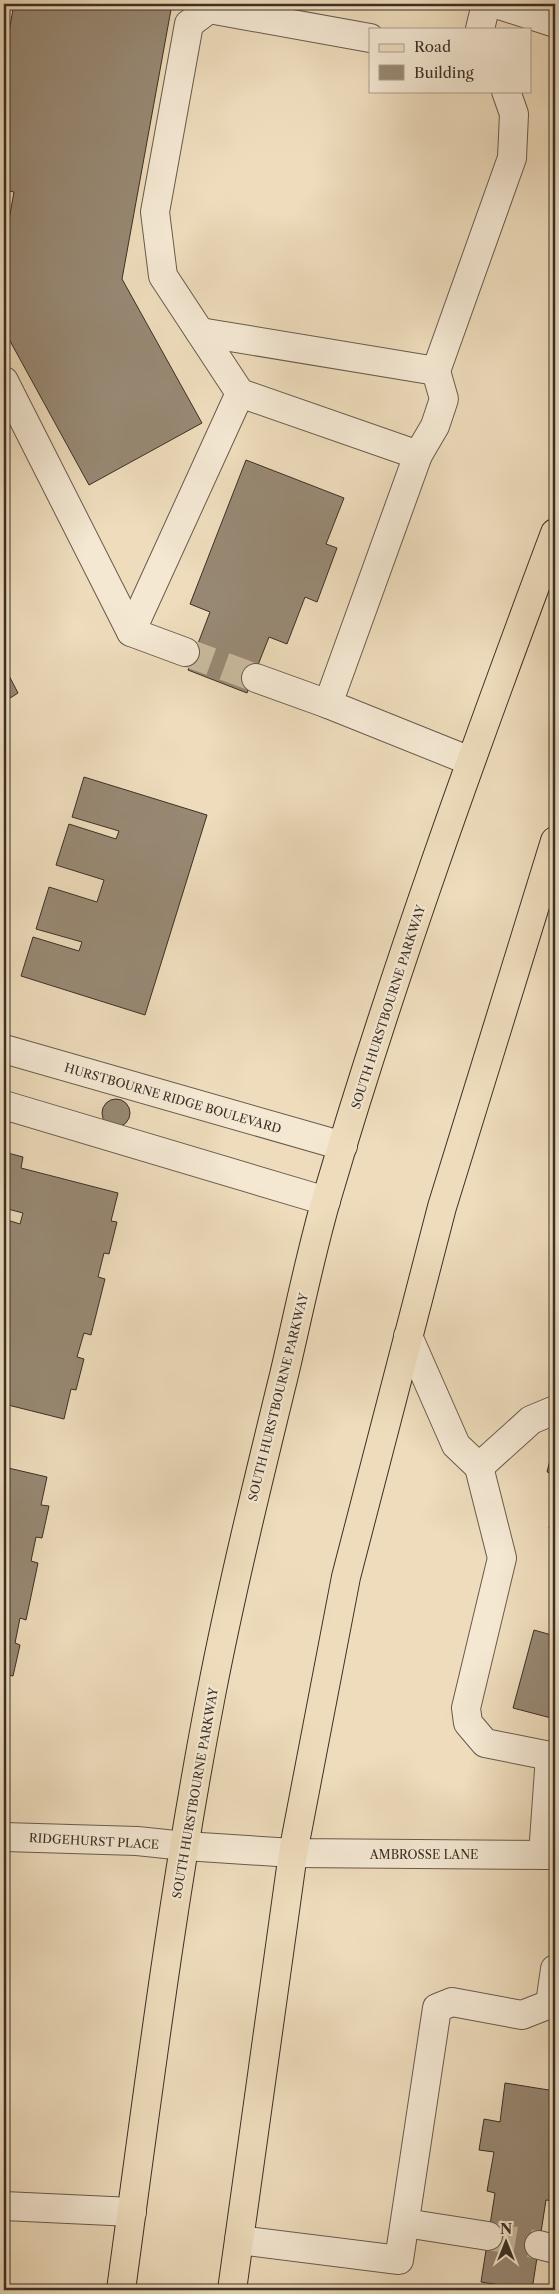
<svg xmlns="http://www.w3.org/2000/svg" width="559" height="2294" font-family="'Libre Caslon Text',serif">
<rect width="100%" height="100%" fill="#eedcbc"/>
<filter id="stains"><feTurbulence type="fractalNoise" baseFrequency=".004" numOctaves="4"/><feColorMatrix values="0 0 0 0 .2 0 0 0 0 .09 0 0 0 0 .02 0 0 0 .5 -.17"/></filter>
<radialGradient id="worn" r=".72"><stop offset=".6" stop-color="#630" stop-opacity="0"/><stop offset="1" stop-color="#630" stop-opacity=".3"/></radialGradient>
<!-- building -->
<g fill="#988974" stroke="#3b3026">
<path d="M14,4H172L122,279L202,423L89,485L4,330V248L14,192L4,190V59Z"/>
<path d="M246,460L344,498L326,544L337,548L317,602L305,597L287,644L269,637L247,693L188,670L210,612L190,604Z"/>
<path d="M4,666L18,693L4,702Z"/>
<path d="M84,777L207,815L145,1015L21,976L33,937L79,951L82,942L36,929L49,887L97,902L104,880L56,865L69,824L116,839L119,831L72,817Z"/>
<circle cx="116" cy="1113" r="14"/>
<path d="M4,1152L23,1157L21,1168L118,1193L111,1221L117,1222L109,1254L104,1253L98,1277L105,1279L91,1335L84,1333L77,1357L84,1359L76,1390L71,1389L64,1419L4,1404V1288L8,1279L4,1278V1219L20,1224L23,1213L4,1208Z"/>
<path d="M555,1440V1474L547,1472Z"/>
<path d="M4,1467L47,1477L41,1505L49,1506L42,1538L36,1537L31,1561L38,1563L26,1620L20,1618L15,1643L20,1645L13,1676L7,1675L4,1689Z"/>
<path d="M555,1503V1530L549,1528Z"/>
<path d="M534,1630L555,1636V1719L513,1708Z"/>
<path d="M505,2083L555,2091V2201L546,2200L532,2290L481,2282L495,2193L487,2191L494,2152L479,2150L484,2119L500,2122Z"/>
</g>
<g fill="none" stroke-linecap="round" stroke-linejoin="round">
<!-- minor-tunnel -->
<g stroke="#caba9e" stroke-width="28" stroke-dasharray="28 14" stroke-linecap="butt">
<path d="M185,652L256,678"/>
<path d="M488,2236L539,2245"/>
</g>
<!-- minor casing -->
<g stroke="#685b4c" stroke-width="30">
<g id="minor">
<path d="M210,4L209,9L189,24L155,212L163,276L240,393L418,455L328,704L470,761"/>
<path d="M496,4L555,23"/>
<path d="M209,9L370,38"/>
<path d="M480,29L486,4"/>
<path d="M200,332L436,371L512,158L514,114L506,91"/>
<path d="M4,381L131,632"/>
<path d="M418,455L435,426L444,399L436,371"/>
<path d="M185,652L131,632L240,393"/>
<path d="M256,678L328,704"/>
<path d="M4,1049L343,1146"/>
<path d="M4,1105L326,1201"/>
<path d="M408,1336L456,1445L479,1467L531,1420L555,1410"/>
<path d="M479,1467L502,1558L466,1708L468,1723L485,1743L550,1756"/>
<path d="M4,1837L137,1841L185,1846L293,1853L555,1855"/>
<path d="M543,1855L550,1756H555"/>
<path d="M4,2206L132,2212"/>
<path d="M405,2223L488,2236"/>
<path d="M239,2240L399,2260L437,2008L452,2002L522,2015L550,2004L555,1969"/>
<path d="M539,2245L555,2249"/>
</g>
</g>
<!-- major casing -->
<g stroke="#3b3026" stroke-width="30">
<g id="major">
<path d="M121,2290C148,2092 173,1892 211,1695C232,1587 258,1481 284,1375C298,1316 310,1255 327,1197C393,973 473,752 555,533"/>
<path d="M232,2290L293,1853L346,1577L442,1207L555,841"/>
</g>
</g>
<!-- minor -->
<use href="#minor" stroke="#f4e8d3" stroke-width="28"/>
<!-- major -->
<use href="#major" stroke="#eedcbc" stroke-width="28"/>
</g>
<g text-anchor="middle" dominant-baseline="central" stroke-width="4.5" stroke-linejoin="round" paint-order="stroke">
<!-- street labels -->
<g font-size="12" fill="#3b3026" stroke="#f4e8d3">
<text transform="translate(388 1007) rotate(-72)">SOUTH HURSTBOURNE PARKWAY</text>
<text transform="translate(173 1098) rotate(16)">HURSTBOURNE RIDGE BOULEVARD</text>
<text transform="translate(278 1397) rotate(-76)">SOUTH HURSTBOURNE PARKWAY</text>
<text transform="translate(195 1793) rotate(-80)">SOUTH HURSTBOURNE PARKWAY</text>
<text transform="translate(94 1841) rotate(3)">RIDGEHURST PLACE</text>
<text x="424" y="1854">AMBROSSE LANE</text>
</g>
</g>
<!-- margin -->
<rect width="559" height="2294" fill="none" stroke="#eedcbc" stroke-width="20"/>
<rect x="5" y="5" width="549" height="2284" fill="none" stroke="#3b3026" stroke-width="2.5"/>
<rect x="10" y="10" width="539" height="2274" fill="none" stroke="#3b3026"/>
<!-- legend -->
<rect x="369" y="28" width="162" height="65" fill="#f4e8d3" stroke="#aa9e8e"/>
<rect x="379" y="44" width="25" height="8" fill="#eedcbc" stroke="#aa9e8e"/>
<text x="414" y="52" font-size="15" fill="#3b3026">Road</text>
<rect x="379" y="65" width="25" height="15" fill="#988974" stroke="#aa9e8e"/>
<text x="414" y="78" font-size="15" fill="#3b3026">Building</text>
<!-- north arrow -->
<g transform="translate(506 2242)" stroke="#f4e8d3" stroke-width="4" paint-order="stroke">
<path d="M0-4L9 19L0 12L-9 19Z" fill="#3b3026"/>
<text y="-8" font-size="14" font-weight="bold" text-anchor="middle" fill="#3b3026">N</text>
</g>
<rect width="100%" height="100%" filter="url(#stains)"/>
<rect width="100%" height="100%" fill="url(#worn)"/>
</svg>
